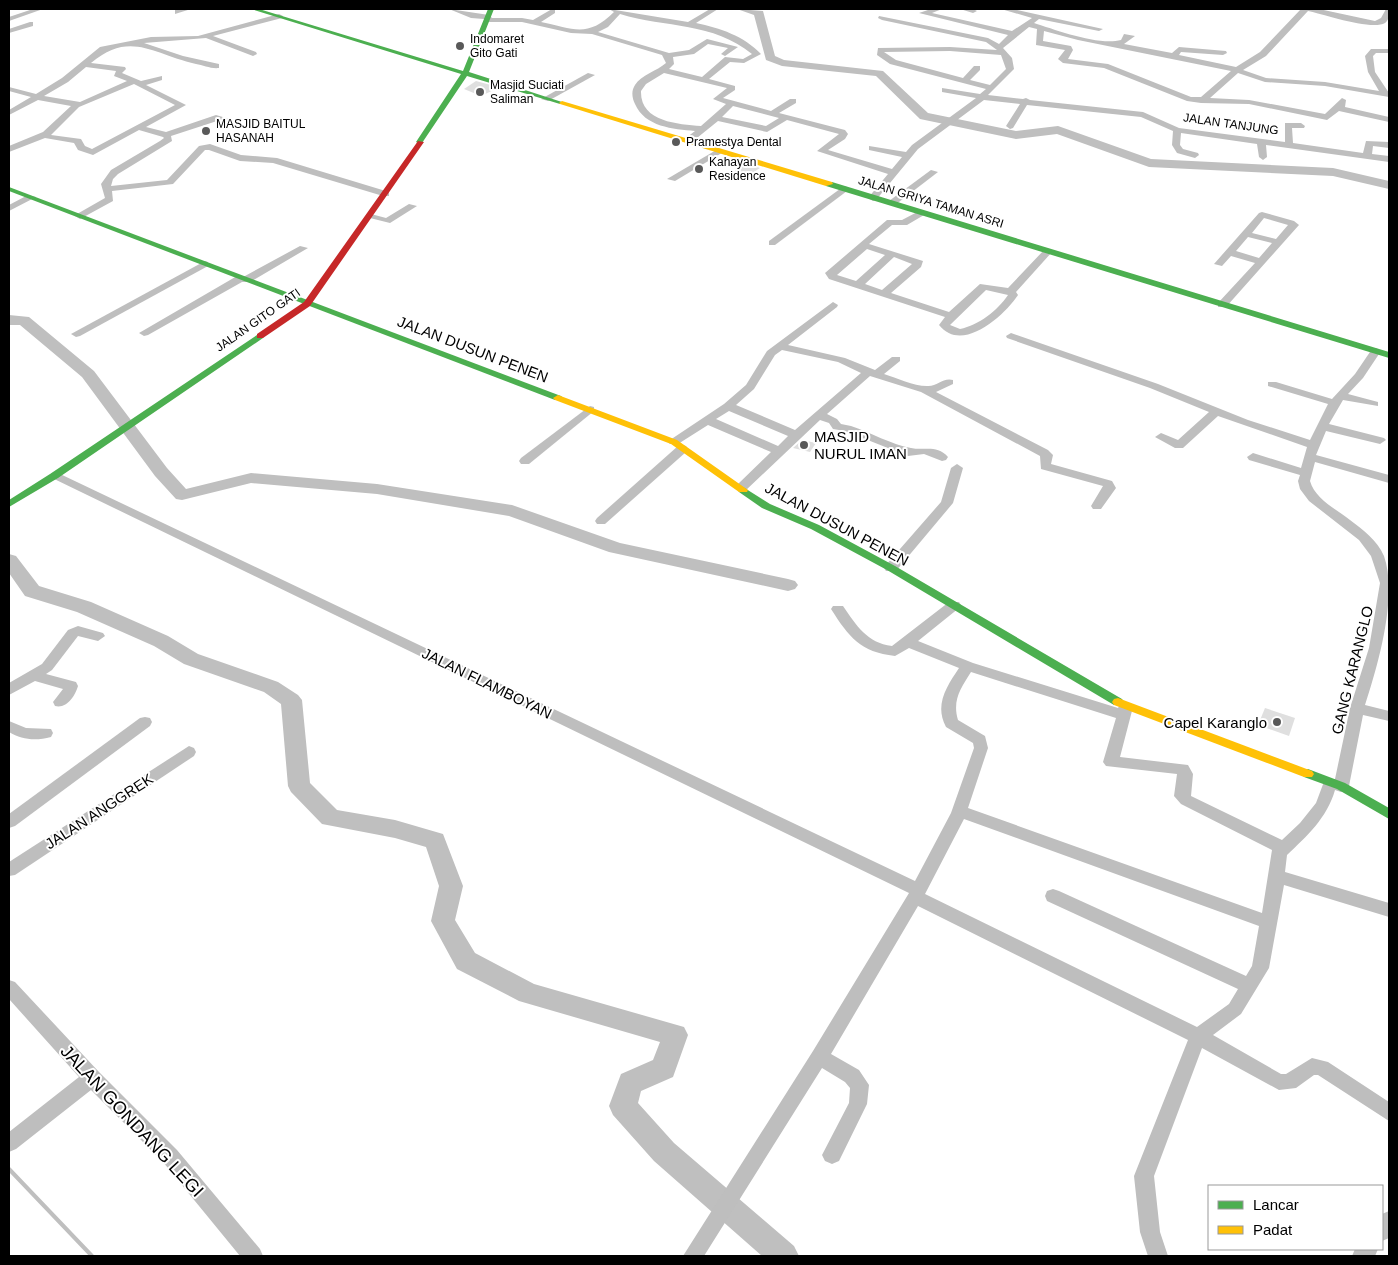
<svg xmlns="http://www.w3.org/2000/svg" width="1398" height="1265" font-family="Helvetica,sans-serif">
<rect width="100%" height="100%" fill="#fff"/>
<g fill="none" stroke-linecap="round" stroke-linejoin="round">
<!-- stream -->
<path stroke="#bfbfbf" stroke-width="4" d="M9,1169L92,1256"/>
<!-- river -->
<g fill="#bfbfbf" fill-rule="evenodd">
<path d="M737,9L763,11L775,56L784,60L883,71L928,113L1016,131L1058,126L1151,159L1333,168L1389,181V189L1333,176L1149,167L1057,134L1016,139L920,119L876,76L782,66L766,60L754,15Z"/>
<path d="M9,315L29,317L94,371L167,468L186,489L251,473L377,484L512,505L620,543L788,579L795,581L798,585L795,589L788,591L609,552L509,516L377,494L251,483L182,500L176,499L155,476L82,377L20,325H9Z"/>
<path d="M9,554L16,556L39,586L91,602L168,636L198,654L278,682L298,695L302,700L310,783L337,810L395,820L443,834L463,886L455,920L475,953L534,984L684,1027L688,1035L673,1077L641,1091L638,1103L674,1143L794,1246L799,1256H762L654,1161L613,1115L609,1106L621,1074L653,1060L660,1042L519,1001L457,969L431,921L439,886L426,847L395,838L322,824L291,792L288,786L281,704L264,692L184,664L154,646L77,612L25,596L9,573Z"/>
</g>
</g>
<!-- building -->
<g fill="#dfdfdf">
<path d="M476,81L498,87V88L481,96L464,89Z"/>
<path d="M747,164L760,168L746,177L731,173Z"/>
<path d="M802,440L816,443L810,452L793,448Z"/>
<path d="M1265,708L1295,718L1289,736L1258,725Z"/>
</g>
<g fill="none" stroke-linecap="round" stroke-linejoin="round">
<!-- street -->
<g fill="#bebebe" fill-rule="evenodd">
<path d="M33,9H43L9,21V17Z"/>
<path d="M181,9H191L175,14V10Z"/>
<path d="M449,9L489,15L492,18H522L533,20L552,9H555V13L541,22C574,29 588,38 614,12L609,9L688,22L710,9H718L696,23C720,28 744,36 761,54L744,63L730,62L709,79L735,86V90L723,98L771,111L790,99H796V103L779,113L845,130L848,134L845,139L828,150L892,169L902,157L869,150V146L906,152L912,145L976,98L942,92V88L980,94L986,89L890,64L877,55L878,48L950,47L997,50L986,42L882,20L878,18L879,16L988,38L999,44L1008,35L919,13L931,9H942L932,13L1012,31L1032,18L1001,9H1013L1103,29L1099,31L1039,19L1034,23C1056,30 1099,46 1121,40L1124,34L1135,36L1124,44L1172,53L1179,47L1226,51L1227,53L1223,55L1181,52L1179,55L1236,67L1260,52L1301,9H1319L1375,21L1381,18L1386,9H1389C1389,14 1390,19 1385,23C1372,31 1323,14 1308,11L1266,56L1243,70L1266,78L1325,82L1379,91L1368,72L1365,56L1371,49H1389V53H1376L1373,56L1375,72L1389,93V97L1325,86L1265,82L1238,73L1210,98L1249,100L1325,114L1342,98L1346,100L1345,107L1389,117V122L1339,111L1327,120L1249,104L1201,103L1187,101L1104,68L1063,63L1058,59L1065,50L1036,45L1037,29L1029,27L1003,48L1012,58L1014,69L988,95L1023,99L1026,98L1030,100L1143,112L1179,128L1285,142V123H1301L1305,126L1304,128H1292L1293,143L1363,153L1366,141L1389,142V148L1373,146L1372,154L1389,156V162L1266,145L1267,157L1263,160L1259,157L1257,144L1181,133L1180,145L1183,149L1198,153L1199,155L1195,158L1177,153L1172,145L1173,131L1141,117L1027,105L1013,128L1010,129L1006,126L1020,104L984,100L918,149L876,200L873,201L868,198L888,174L817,151L839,134L787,120L767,132L718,121L692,142H686V138L695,131C673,129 645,127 635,104C632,98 631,91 635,85C641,75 657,71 666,63L662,55L592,34L571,33L522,22H487L484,19L471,18ZM620,14C666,28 713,22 752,54L743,59L725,57L702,77L669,69L674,64L673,57L694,54L708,44L728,48L721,54L725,56L738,47L707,39L689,50L669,53L598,32L608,27ZM1044,31L1078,40L1231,71L1201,97H1191L1108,64L1068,59L1073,50L1071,46L1043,41ZM950,51L1001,55L1006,69L990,85L970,80L980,70V66H974L963,78L896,60L884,52ZM664,73L727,88L713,99L726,104L701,126C678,124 640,122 641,91L646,84ZM733,106L779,118L766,126L722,117Z"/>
<path d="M960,9H973L977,11L973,13Z"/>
<path d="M279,14L283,16L282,18L213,36L256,52L257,54L253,56L206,38L144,43L183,56L219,64V68C211,69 203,65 196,64C153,54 130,30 91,63L125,67L126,69L122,73L141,81L162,76V80L146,85L186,105L146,127L166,132L216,115L236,121L232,124L217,121L171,136L172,141L118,174L113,179L111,186L167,180L199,146L210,144L241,155L277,158L389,192V196H383L273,163L240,161L209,150H205L173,184L112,191L113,201L80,219L75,216L77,214L105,198L101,184L111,170L160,141L164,138L163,137L139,130L93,155L78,150L74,143L45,138L9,152V146L43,132L71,106L38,100L9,115V110L31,97L9,91V87L36,94L62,78L100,47L151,37L198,36ZM86,67L116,71L114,76L127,81L80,102L44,96L68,82ZM134,84L175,105L92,149L85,146L81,139L51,135L79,107Z"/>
<path d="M30,22H33V26L9,33V29Z"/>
<path d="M588,73L595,75L548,101L541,99Z"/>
<path d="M718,149L725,151L675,181L667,179Z"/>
<path d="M931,170L938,172L895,205H889V201Z"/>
<path d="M844,186L847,187V191L775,245H769V241Z"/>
<path d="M28,195L36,197L9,211V205Z"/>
<path d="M409,204L417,206L390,223L366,217L371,214L386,218Z"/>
<path d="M921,210L926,213L924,215L907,225H892L869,244L923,261L921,267L891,293L949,312L980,284L1008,288L1044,250L1052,252L1016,292L1018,295C1004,316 962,354 939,325L945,317L829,279L825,273L887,220H902ZM867,249L885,255L856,281L837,275ZM894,257L912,264L882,290L865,284ZM986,290L1008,295C997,311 979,325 960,329L950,325Z"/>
<path d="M1262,212L1294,221L1299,225L1226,307H1218V303L1255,263L1231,256L1222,266L1214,264L1259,213ZM1264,218L1288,225L1276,239L1252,233ZM1248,237L1272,243L1259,258L1236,251Z"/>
<path d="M300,246L308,248L250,282H242L148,335L144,336L139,333L237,276H245Z"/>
<path d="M205,261L208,262V266L80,336L76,337L71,334Z"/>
<path d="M833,302L838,305L837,307L788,345L845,358L875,370L892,357H900V361L884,374C897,378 913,386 927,386C937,387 943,377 953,380V384L936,392L1048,450L1053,455L1051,464L1112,481L1116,488L1101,509H1093L1091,506L1103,486L1041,469L1040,456L921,392L870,376L827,414L837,419L841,424L851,426C869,432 893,445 911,448C924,451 937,444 948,457L946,460L942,461L924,454L908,456L845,431L833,429L829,423L820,420L745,491L741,492L735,488L737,485L771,452L708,425L678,444H670L668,442L670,440L724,404L746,385L767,351ZM782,350L838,362L861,373L795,430L736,405L754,389L775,355ZM729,411L788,436L778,446L716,419Z"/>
<path d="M1011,333L1158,384L1248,420L1310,440L1328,404L1268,386V382H1276L1332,399L1355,374L1372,349L1376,348L1381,351L1363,378L1348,394L1378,402V406L1343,400L1329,424L1384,438L1386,440L1380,444L1326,431L1316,455L1389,475V483L1315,462L1310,481C1315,499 1336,509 1350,520C1363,530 1377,540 1384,556C1398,596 1378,665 1365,705L1389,711V721L1363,715L1349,786L1346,790L1341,792L1335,790C1327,818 1307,836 1287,855L1285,872L1389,903V917L1284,885L1269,968L1241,1014L1213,1035L1281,1074H1286L1312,1058L1328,1062L1389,1102V1121L1318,1075H1314L1296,1088L1279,1090L1202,1048L1154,1176L1160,1232L1168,1256H1148L1140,1232L1134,1176L1188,1040L918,906L831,1054L859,1070L869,1085L867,1104L839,1161L832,1164L825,1161L822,1155L849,1103L850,1088L845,1082L822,1068L704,1256H683L813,1051L909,893L48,476L54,472L58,473L915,881L951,813L974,748L973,743L946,727C934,705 947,686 959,668L909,648L895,656C860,652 849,637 831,609L833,606H843C856,625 867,643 892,646L949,602H959L961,605L959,608L918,641L973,663L1118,708L1121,703H1131L1133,707L1120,757L1188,765L1193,774L1191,796L1282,840L1300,823L1316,803L1325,779H1335L1350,708L1369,648L1380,583L1371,556L1359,540L1309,501L1300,489L1298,481L1300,475L1249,460L1247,457L1253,453L1301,468L1307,447L1218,416L1183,448H1175L1155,437L1161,433L1178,440L1209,412L1150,388L1007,338L1006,336ZM971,672L1116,718L1103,762L1106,766L1177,774L1174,796L1181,804L1272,850L1262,913L968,808L988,748L985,736L958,720C952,700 961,688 971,672ZM964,819L1259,926L1252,966L1246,976L1059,891L1053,889L1047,891L1045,896L1047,901L1238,989L1229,1004L1197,1027L925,894Z"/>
<path d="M590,406L594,407V411L529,464H521L519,461L521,458Z"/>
<path d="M682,445L686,446L688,449L686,452L605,524H597L595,521L597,518L678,446Z"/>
<path d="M957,464L963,468L953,503L896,571H886L884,568L886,565L941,502L951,468Z"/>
<path d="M78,626L103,633L105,636L98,641L78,636L52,670L46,674L76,682L78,686C75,696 67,709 55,706L53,702L63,689L35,681L9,695V683L42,664L68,630Z"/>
<path d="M145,717L150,718L152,722L150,726L15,826L9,828V814L140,718Z"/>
<path d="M9,721L26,728L51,729L53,733L51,737C36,741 22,740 9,732Z"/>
<path d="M189,746L194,748L196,752L194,756L15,875L9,876V862Z"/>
<path d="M9,980L15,982L99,1072L177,1150L260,1249L263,1256H240L163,1162L91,1090L16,1149L9,1152V1132L79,1077L9,999Z"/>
<path d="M1389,1211V1238L1382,1241V1214Z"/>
<path d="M1355,1249H1378L1375,1256H1352Z"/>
</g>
<!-- fast -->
<g fill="#4caf50" fill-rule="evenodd">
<path d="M251,9H259L463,71L488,9H494L469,72L565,103L560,104L467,76L422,143H418L416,142L461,74Z"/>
<path d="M826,182H832L1389,352V358L826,186Z"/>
<path d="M9,187L561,396L563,398L561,400H555L9,191Z"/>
<path d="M260,333L264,336L263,338L58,478L9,507V500L50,474Z"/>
<path d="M743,487L770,504L819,525L895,566L1122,699L1124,702L1122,705H1114L887,570L811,529L762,508L739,492L738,490L739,488Z"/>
<path d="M1308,769L1345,783L1389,808V819L1337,789L1304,777L1302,774L1304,771Z"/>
</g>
<!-- slow -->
<g fill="#ffc107" fill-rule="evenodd">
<path d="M562,101L832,182L833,184L826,186L560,104L559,103Z"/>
<path d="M558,395L677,440L748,490L747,492H739L671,444L555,400L553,398Z"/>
<path d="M1118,698L1312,771L1314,774L1312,777H1304L1114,705L1112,702L1114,699Z"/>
</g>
<!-- jam -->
<path fill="#c62828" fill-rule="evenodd" d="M418,141L424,142L310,306L263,338H257V334L304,302Z"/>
</g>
<!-- markers -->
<g fill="#595959" stroke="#fff" stroke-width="2">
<circle cx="460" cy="46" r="5"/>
<circle cx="480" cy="92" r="5"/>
<circle cx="206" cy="131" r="5"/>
<circle cx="676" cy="142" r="5"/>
<circle cx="699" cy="169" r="5"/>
<circle cx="804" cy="445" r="5"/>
<circle cx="1277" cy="722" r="5"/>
</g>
<g text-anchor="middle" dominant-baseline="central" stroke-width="4" stroke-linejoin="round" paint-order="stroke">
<!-- far-poi labels -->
<g font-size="12" fill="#000" stroke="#fff" text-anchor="start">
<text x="470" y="39">Indomaret<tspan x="470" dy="14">Gito Gati</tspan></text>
<text x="490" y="85">Masjid Suciati<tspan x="490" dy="14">Saliman</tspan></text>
<text x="216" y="124">MASJID BAITUL<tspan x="216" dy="14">HASANAH</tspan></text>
<text x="686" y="142">Pramestya Dental</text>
<text x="709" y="162">Kahayan<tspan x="709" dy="14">Residence</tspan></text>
</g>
<!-- far-street labels -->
<g font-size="12" fill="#000" stroke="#fff">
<text transform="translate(1231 124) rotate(8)">JALAN TANJUNG</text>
<text transform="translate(931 202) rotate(17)">JALAN GRIYA TAMAN ASRI</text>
<text transform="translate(258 320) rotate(-35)">JALAN GITO GATI</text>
</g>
<!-- street labels -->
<g font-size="15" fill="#000" stroke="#fff">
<text transform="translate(473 349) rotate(21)">JALAN DUSUN PENEN</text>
<text transform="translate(837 524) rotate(28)">JALAN DUSUN PENEN</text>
<text transform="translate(1352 670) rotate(-76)">GANG KARANGLO</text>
<text transform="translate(487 683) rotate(26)">JALAN FLAMBOYAN</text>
<text transform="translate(99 811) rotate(-33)">JALAN ANGGREK</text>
</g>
<!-- poi labels -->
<g font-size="15" fill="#000" stroke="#fff" text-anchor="start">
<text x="814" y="436">MASJID<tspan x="814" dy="17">NURUL IMAN</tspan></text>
<text x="1267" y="722" text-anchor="end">Capel Karanglo</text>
</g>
<!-- near-street labels -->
<g font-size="18" fill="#000" stroke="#fff">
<text transform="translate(132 1121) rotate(47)">JALAN GONDANG LEGI</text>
</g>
</g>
<!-- border -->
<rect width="1398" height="1265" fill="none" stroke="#000000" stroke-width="20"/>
<!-- legend -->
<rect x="1208" y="1185" width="175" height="65" fill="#ffffff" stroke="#999999"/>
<rect x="1218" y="1201" width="25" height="8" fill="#4caf50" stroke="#999999"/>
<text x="1253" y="1210" font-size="15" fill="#000000">Lancar</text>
<rect x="1218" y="1226" width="25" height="8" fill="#ffc107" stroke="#999999"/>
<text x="1253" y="1235" font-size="15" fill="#000000">Padat</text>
</svg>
